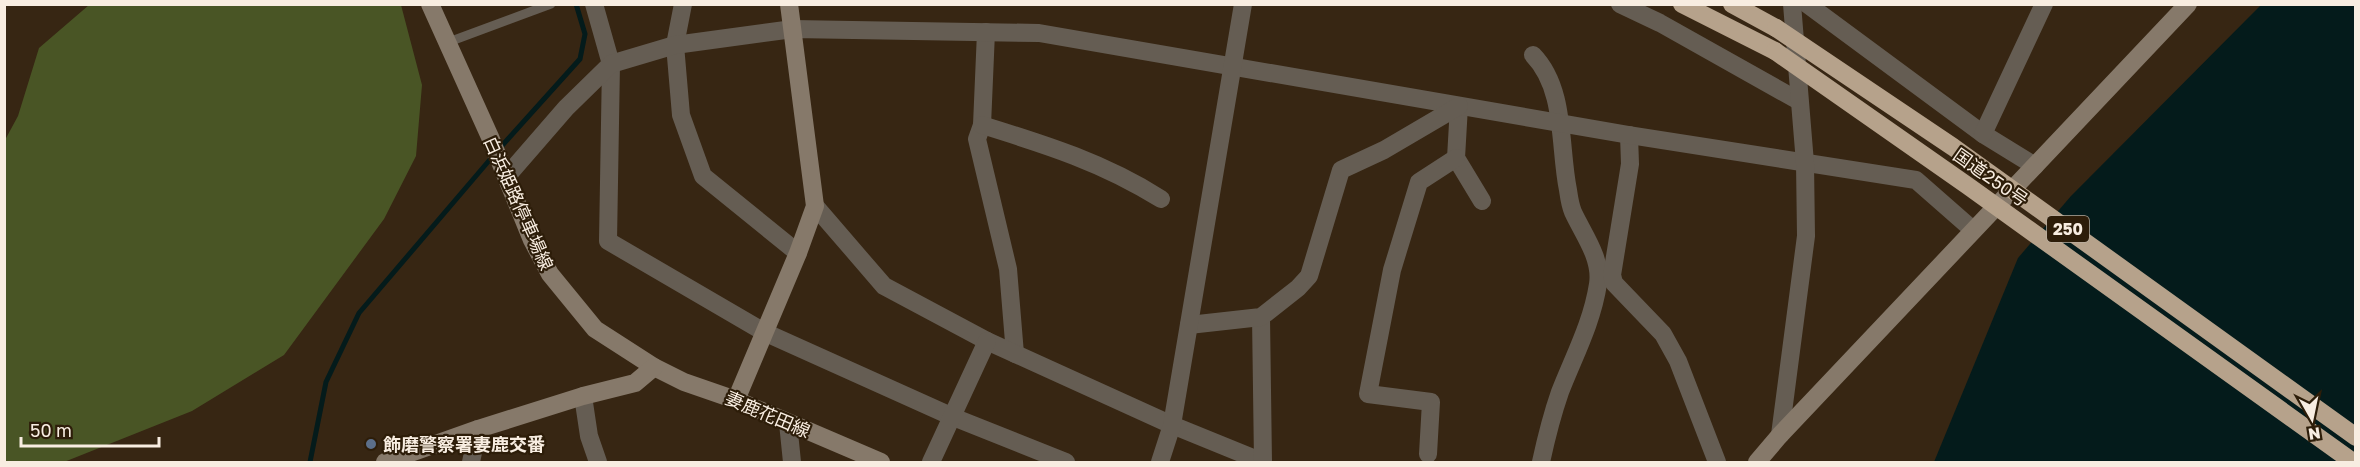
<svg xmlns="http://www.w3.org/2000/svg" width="2360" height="467" font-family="'Golos Text','Noto Sans JP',sans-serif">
<rect width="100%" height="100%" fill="#372613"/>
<!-- forest -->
<path fill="#495525" d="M89,5H401L422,85L416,156L384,219L284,355L192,411L64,462H5V140L18,116L39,48Z"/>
<!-- water -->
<path fill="#041b1b" d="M2261,5H2355V462H1934L2018,258L2071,196Z"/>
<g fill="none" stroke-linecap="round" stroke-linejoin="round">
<!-- stream -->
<g stroke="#041b1b" stroke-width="5">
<path d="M499,149L580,59L585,34L576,4"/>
<path d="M310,462L326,382L359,313L493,156"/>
</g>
<!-- lane -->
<path stroke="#655d53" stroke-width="9" d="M446,43L551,4"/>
<!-- street -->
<g stroke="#655d53" stroke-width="18">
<path d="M594,4L611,64L608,241L764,332L953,417L1066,462"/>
<path d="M683,4L675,45L681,115L703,176L798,253"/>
<path d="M1620,4L1660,23L1799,101"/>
<path d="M1807,4L1983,134L2035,166"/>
<path d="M986,32L982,125L977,139L1008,269L1015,354"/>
<path d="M1533,55C1566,89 1559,146 1568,190C1569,197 1570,205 1573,212C1583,234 1602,258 1598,284C1592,323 1574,356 1560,392C1552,415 1546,439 1541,462"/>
<path d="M1459,106L1456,158L1482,201"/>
<path d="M982,125C1047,145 1104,163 1161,199"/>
<path d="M1983,134L2044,4"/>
<path d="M1629,135L1630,164L1612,275L1614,283L1663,334L1678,361L1717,462"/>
<path d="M507,176L566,108L611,64L675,45L793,29L1039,33L1629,135L1916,180L1973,230"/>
<path d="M815,206L884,286L987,341L1172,425L1263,462"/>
<path d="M1261,317L1263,462"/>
<path d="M1189,325L1261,317L1298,288L1309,276L1341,170L1384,150L1459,106"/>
<path d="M583,396L589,436L598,462"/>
<path d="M788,423L792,462"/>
<path d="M1780,435L1806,236L1805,163L1792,4"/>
<path d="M1428,454L1431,402L1368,394L1392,270L1419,182L1456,158"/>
<path d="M471,462L478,429"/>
<path d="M931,462L987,341"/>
<path d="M1160,462L1172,425L1243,4"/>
</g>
<!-- secondary -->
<g stroke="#86796a" stroke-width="18">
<path d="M430,4L490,137L532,240L550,274L595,329L654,367L684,382L736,400L881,462"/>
<path d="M736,400L798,253L815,206L789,4"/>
<path d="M385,462L478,429L583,396L635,383L654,367"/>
<path d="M1757,462L1780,435L2188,4"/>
</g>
<!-- highway -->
<g stroke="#b6a28b" stroke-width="18">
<path d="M1682,4L1775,51"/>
<path d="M1732,4L1776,28"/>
</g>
<!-- highway-bridge -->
<g stroke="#b6a28b" stroke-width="18">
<path d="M1776,28L1953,147L2356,437"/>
<path d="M1775,51L1968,186L2353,462"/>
</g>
</g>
<!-- markers -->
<circle fill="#5c6f8a" stroke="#2d1d09" stroke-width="2" cx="371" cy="444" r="6"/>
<g text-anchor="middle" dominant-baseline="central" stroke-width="4.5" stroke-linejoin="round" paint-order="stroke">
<!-- shield labels -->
<rect fill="#2d1d09" stroke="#bbafa0" stroke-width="1.5" x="2047" y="216" width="42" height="26" rx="4.5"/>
<g font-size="16" font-weight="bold" fill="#f8ede1">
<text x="2068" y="229">250</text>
</g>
<!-- street labels -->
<g font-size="18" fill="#f8ede1" stroke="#2d1d09">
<text transform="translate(1991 177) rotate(35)">国道250号</text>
<text transform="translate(519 203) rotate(66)">白浜姫路停車場線</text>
<text transform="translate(768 414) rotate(23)">妻鹿花田線</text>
</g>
<!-- poi labels -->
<g font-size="18" font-weight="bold" fill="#f8ede1" stroke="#2d1d09" text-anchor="start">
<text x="383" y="444">飾磨警察署妻鹿交番</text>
</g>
</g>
<!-- border -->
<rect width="2360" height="467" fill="none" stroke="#f8ede1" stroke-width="12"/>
<!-- north arrow -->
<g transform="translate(2312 419) rotate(171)" stroke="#2d1d09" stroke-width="4.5" paint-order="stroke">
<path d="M0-4.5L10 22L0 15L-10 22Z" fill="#f8ede1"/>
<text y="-9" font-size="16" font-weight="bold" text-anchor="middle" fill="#f8ede1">N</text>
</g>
<!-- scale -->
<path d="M21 437v9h138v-9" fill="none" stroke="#f8ede1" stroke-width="3"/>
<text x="30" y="437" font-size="18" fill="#f8ede1" stroke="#2d1d09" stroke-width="4.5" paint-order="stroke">50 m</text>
</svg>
